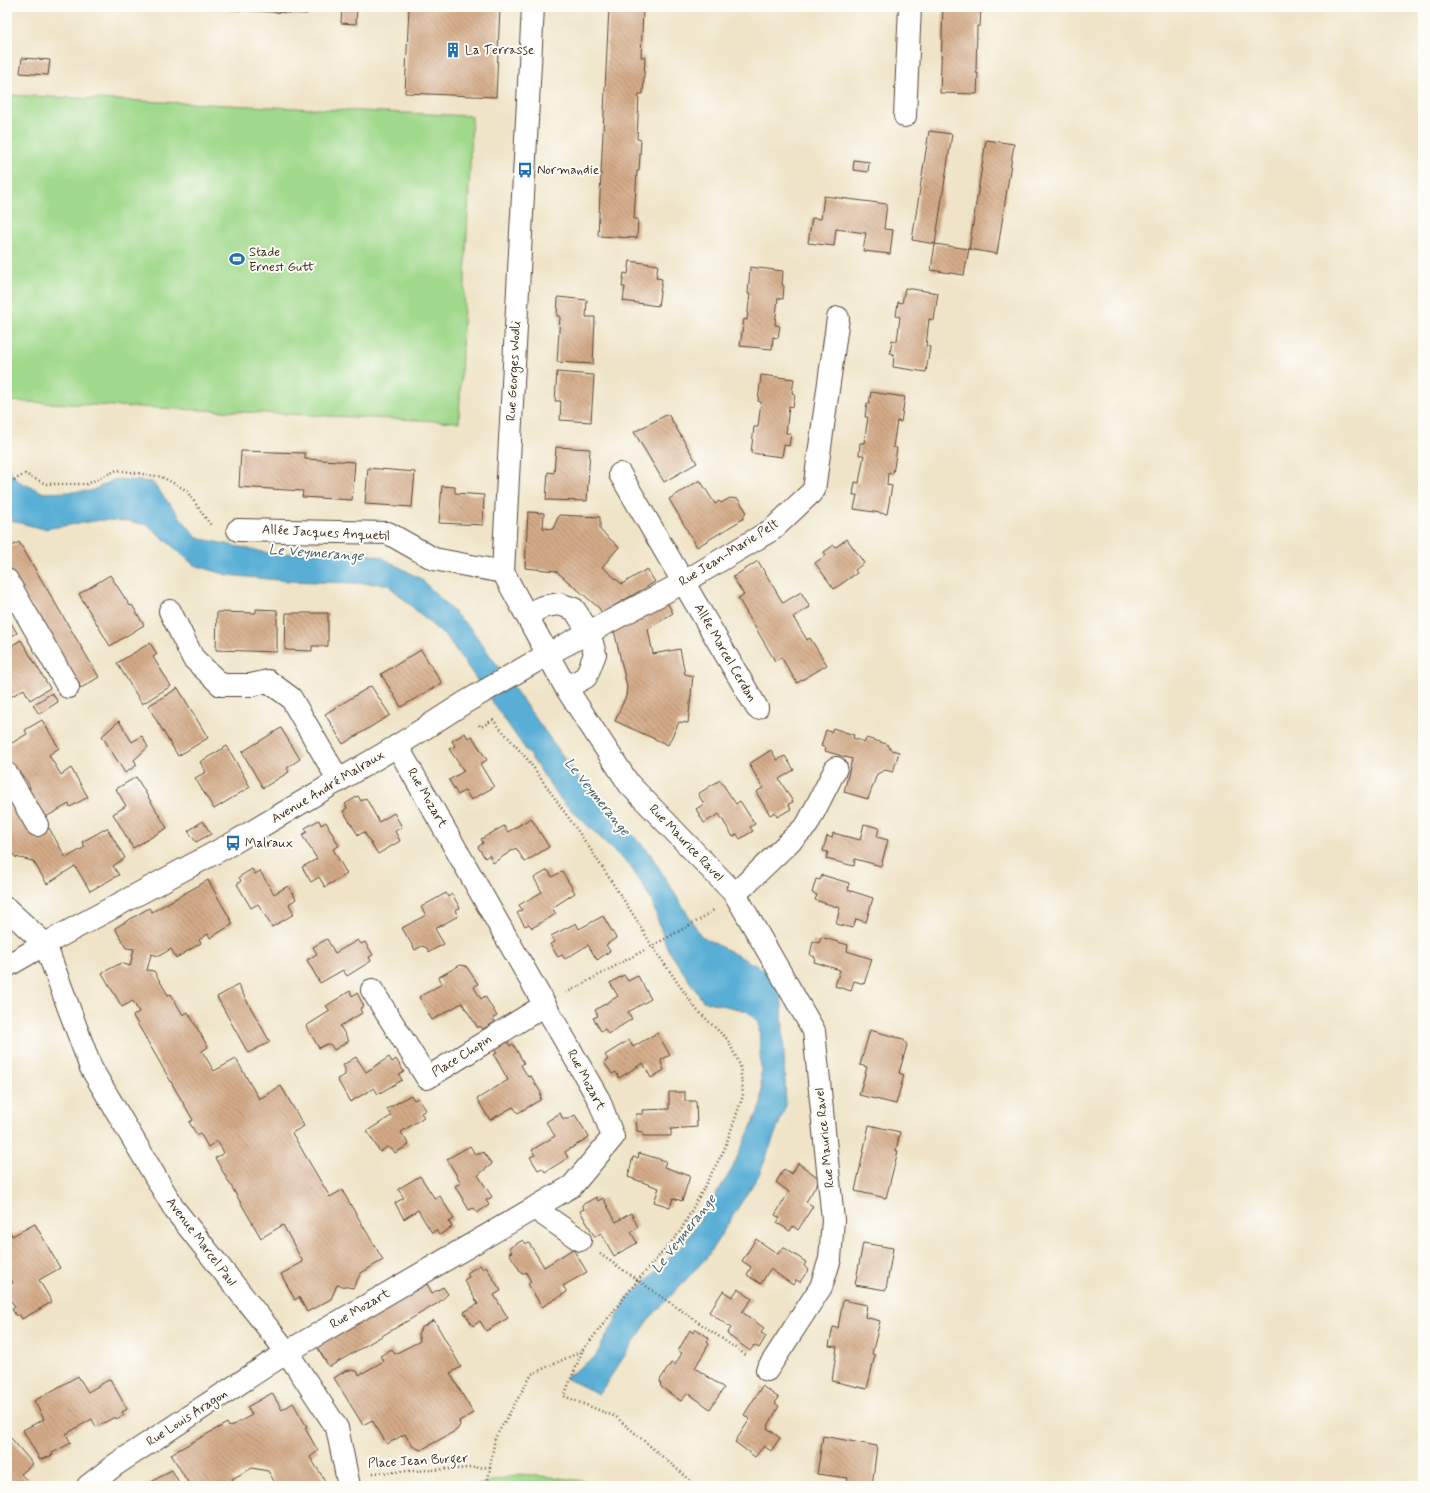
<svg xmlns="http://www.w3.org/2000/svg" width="1430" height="1493" font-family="Mynerve,sans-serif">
<defs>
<pattern id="park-tufts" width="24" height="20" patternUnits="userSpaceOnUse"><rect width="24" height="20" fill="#a0d98b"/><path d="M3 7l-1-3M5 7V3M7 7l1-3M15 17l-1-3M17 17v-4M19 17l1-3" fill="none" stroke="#8bba78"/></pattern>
<pattern id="building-back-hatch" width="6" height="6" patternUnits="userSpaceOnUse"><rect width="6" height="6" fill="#d4ab88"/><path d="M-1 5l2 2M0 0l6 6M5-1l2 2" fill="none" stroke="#ad8b6f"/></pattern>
</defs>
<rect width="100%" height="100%" fill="#fdfcf7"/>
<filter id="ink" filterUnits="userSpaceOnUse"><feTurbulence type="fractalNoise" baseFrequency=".025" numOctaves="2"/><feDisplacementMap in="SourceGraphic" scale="8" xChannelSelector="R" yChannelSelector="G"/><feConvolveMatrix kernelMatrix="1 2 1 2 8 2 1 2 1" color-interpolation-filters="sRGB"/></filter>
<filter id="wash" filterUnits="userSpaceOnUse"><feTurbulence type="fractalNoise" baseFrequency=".012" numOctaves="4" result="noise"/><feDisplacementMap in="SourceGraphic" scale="16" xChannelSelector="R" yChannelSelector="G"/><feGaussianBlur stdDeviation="0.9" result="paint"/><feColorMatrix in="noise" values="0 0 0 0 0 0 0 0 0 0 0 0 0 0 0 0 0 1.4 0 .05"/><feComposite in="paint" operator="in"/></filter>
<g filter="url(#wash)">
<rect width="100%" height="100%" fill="#efe4c8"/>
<!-- park -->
<path fill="url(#park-tufts)" stroke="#6e8254" d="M520,1474L635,1486H472Z"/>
<!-- pitch -->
<path fill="#a0d98b" stroke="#6e8254" d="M7,95L472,116L459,422L7,401Z"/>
<!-- water -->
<path fill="#58aed5" stroke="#4a6c7a" d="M7,467L18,481L44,493L91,491L116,479L152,482L197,538L273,554L355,551L381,557L421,579L471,629L583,784L649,852L701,936L770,973L781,984L786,1105L760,1173L707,1257L650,1318L599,1394L565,1378L595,1357L627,1299L684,1244L731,1171L762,1103L759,1023L747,1011L703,1001L667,948L651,899L631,867L561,800L449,640L387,584L287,581L228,575L194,565L148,525L127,521L101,520L44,529L13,521L7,515Z"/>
<g id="blocks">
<!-- building -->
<g fill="url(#building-back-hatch)">
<path d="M200,7H307V14L200,8Z"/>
<path d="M342,7H357L356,24L341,23Z"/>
<path d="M409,7H500L496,97L405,93Z"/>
<path d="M609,7H647L646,11H643L641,57H645L643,94H639L637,139L641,140L639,171H637L634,219H638L637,238L598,236Z"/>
<path d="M943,7H981L980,26H977L976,73H978L977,94L940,93Z"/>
<path d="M22,58L50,60L48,75L20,73Z"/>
<path d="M929,131L952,134L935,244L969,249L964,275L931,270L935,244L912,240Z"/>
<path d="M986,140L1014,144L997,254L969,249Z"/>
<path d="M854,160L869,162L868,172L853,170Z"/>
<path d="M824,196L887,204L884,229L893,230L890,254L863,251L866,233L836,229L834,246L808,243L812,218L821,219Z"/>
<path d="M630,261L658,265L656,278L662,279L658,306L623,301L625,287H622L624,273L628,274Z"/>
<path d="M750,267L783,271L782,285L784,286L783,299L778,298L775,325L780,326L778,338L773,337L772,349L740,346L744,319L747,320L750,294H748Z"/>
<path d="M905,288L938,293L934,320L929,319L926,346L930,347L926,372L893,367L894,354L890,353L892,340L897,341L900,317L896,316L898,302L902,303Z"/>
<path d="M558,297L587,300L586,317H595L593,364L557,362L560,316H557Z"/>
<path d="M557,372L594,375L591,422L560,420L561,401H555Z"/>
<path d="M761,375L794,379L792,393L795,394L793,407L789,406L786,433L791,434L789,446L784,445L782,457L751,453L754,427H758L761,402L758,401Z"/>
<path d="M871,392L905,397L901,422L897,421L893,447L897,448L893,474L888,473L887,485L892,486L887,514L854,509L857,495H853L855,482L859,483L864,455H859L860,443H864L868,417H865L867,403L869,404Z"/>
<path d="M668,414L697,463L664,482L634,432Z"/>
<path d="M556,447L590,449L587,501L546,500L548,472L554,473Z"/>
<path d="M241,451L305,453V459L355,462L352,500L302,497L303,491L239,487Z"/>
<path d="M368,468L415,472L412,507L365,504Z"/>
<path d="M700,480L715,504L719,501L721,503L730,498L738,499L746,511L743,519L697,547L669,499Z"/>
<path d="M442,486L455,487V493L484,495L483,525L439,523Z"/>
<path d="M528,512L544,513L543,528L553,529L559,515L600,517V530L619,547L602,567L622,584L647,569L655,582L602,613L599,608L556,571L525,568Z"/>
<path d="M847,539L864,563L855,570L857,573L834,589L815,563L826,555L824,552L834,545L836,547Z"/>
<path d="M19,542L99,677L81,688L7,565V549Z"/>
<path d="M758,561L783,603L801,592L810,607L793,617L807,640L810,638L827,665L797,683L781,657L775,661L738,598L744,595L733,577Z"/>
<path d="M110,575L130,606L132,605L144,625L110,646L79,594Z"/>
<path d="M666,601L673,613L648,629L653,654L680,649L685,674L693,676L688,723L679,722L668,745L615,721L626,696L627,687L614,630Z"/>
<path d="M256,609L277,610V652L216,650L217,612L256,613Z"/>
<path d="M286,613H328V646H312V651L285,650Z"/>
<path d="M7,616L17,633L7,639Z"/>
<path d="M21,640L50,688L30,700L24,689L7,699V648Z"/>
<path d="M150,643L157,654L153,657L171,686L142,704L117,663Z"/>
<path d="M421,650L442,683L401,707L381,674Z"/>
<path d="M371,686L390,715L343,744L325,714Z"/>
<path d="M178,688L208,738L178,756L148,706Z"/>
<path d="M52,693L58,702L39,714L33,705Z"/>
<path d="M42,720L59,748L49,755L61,775L71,768L88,797L70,807L69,804L42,819L29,796L30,787L27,781L23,776L16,774L7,758V746L27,734L25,730Z"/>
<path d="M119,721L132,742L142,736L148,747L134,760L137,765L125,773L102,736Z"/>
<path d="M281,728L300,759L287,768L289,772L263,788L242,752Z"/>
<path d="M833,728L854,735L853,738L865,742L866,738L887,744L891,750L899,752L893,772L885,770L877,774L868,799L844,792L852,759L825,751L826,748L821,746L826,730L831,732Z"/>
<path d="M465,733L468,738L472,736L487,760L480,764L494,787L471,800L465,790L458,795L449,780L464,771L449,749L455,746L452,741Z"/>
<path d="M227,746L250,787L214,809L195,778L206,772L200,762Z"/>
<path d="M771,750L777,760L785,756L794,770L779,779L793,802L788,804L791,809L777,817L775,812L770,815L756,792L763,788L749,764Z"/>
<path d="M136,777L167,828L133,848L113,814L126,806L116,789Z"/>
<path d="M720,780L736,804L740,801L755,824L750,827L753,831L740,839L737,834L733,837L719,814L704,823L696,809L704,804L698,794Z"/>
<path d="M358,796L361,801L366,798L379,822L394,813L402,827L395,831L400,841L378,854L364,832L358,835L343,811L347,808L345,804Z"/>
<path d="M8,800L15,801L36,836L49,828L66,858L85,847L82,842L107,828L125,858L113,866L119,875L90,891L75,866L47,884L33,861L15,857L7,844Z"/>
<path d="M531,818L549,847L525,862L516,848L493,863L489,855L485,858L478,847L483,843L481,839L504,826L508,832Z"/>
<path d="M319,820L321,825L326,822L339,846L333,849L347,874L325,887L319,877L311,882L302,867L317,859L302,835L307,832L305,828Z"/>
<path d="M203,821L211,834L196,842L188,831Z"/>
<path d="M864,824L879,828L877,837L888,840L881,866L855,859L854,866L826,859L828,852L823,851L827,836L832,838L833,833L860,840Z"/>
<path d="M252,869L255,874L260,871L274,894L288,886L296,899L289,904L294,914L272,927L258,904L251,908L237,884L241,881L239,877Z"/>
<path d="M548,870L552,877L562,871L575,893L552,908L556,914L532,928L529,924L525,926L517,913L522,910L519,905L542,892L534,878Z"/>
<path d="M822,875L849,883L848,890L873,898L866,922L856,919L853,928L836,924L840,908L815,900L817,895L812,893L816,879L820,880Z"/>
<path d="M208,880L233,924L210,938L208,934L199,940L201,943L176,958L171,949L159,956L151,954L147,970L154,971L168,995L171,994L183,1015L188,1012L208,1047L202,1051L214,1071L236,1059L259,1099L281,1086L304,1126L292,1133L330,1197L342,1190L383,1260L361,1273L353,1288L337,1285L331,1299L307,1312L299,1297L295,1300L281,1274L303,1262L283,1225L261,1238L215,1158L224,1153L221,1147L217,1141L208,1147L200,1133L197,1135L189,1122L193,1120L133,1016L139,1012L133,1001L122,1007L102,973L121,963L130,966L134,949L126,948L115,928L149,908L152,912Z"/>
<path d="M446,893L448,897L452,894L460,908L455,910L458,916L435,929L444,944L429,952L427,948L422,946L415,950L402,928L426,915L421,907Z"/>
<path d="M603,916L616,938L606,945L610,951L597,960L588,945L565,959L562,955L558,957L550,944L555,942L551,936L576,923L579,929Z"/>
<path d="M821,937L848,945L847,951L872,959L864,984L854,981L851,991L835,986L840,970L814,962L815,957L810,955L813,941L819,943Z"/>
<path d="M327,939L335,953L358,940L361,944L365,942L373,955L369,957L371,961L347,976L343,970L320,983L307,960L317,954L313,947Z"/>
<path d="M460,965L466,966L478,984L474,987L481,999L485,996L497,1016L493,1018L495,1022L483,1029L480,1026L478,1028L462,1003L432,1020L419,997L442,984L439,977Z"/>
<path d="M624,975L628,981L638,976L651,999L628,1012L632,1019L608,1034L605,1029L601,1031L593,1018L598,1016L595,1010L618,996L610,983Z"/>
<path d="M238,985L270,1042L248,1053L217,997Z"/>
<path d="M350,991L352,996L357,993L364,1006L360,1009L362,1013L340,1026L349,1041L334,1050L331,1045L327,1044L319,1048L306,1026L330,1011L326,1006Z"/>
<path d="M870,1030L903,1039L907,1045L899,1073L904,1075L896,1104L859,1095L867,1067L860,1065Z"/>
<path d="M657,1033L670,1055L661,1060L662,1065L664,1070L651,1078L643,1063L619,1078L616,1072L612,1074L604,1062L608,1060L605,1055L629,1040L633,1047Z"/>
<path d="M507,1041L510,1046L513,1044L524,1063L521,1065L528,1077L531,1076L541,1093L540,1100L518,1113L513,1107L490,1120L477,1099L508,1080L494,1055L497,1053L494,1049Z"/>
<path d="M356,1057L366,1072L389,1057L392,1062L396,1059L404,1072L399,1075L402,1080L378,1094L374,1088L350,1102L337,1079L345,1075V1069L343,1065Z"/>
<path d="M669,1092H685V1101H696L697,1127L671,1129V1136H643V1132L637,1131L636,1114H643L642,1110L669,1109Z"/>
<path d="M411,1095L414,1100L418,1098L426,1110L421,1113L424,1117L401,1132L409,1145L395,1153L393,1150L387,1147L380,1152L367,1131L391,1116L387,1109Z"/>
<path d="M560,1113L563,1119H568L575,1115L589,1137L565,1152L568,1158L545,1172L542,1168L538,1170L530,1157L535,1155L532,1150L555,1136L546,1122Z"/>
<path d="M869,1125L900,1132L896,1151H898L886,1198L855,1191Z"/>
<path d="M470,1146L475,1154H480L483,1152L492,1164L478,1175L492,1197L486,1200L489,1205L477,1213L474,1208L469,1210L455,1186L461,1183L447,1159Z"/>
<path d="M639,1153L666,1161L664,1167L690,1176L682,1201L673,1198L670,1207L654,1202L659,1188L628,1177L633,1157L638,1158Z"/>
<path d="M798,1163L820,1179L806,1202L813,1206L798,1230L793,1226L790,1231L777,1223L780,1218L775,1215L789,1192L776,1182L784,1169L792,1174Z"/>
<path d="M420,1176L435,1199L440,1196L454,1219L449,1222L452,1227L439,1235L436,1230L432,1233L418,1210L404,1219L395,1203L404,1198L398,1189Z"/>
<path d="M596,1197L598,1201L603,1198L616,1222L631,1213L638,1227L631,1232L637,1243L614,1256L601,1233L595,1237L580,1211L584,1209L582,1205Z"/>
<path d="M35,1224L60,1268L39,1280L52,1302L22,1319L19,1314L16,1316L12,1309L15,1307L7,1294V1287L13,1283L7,1272V1225L12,1236Z"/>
<path d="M756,1239L778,1254L783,1247L806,1262L804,1266L808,1270L800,1282L796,1280L793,1285L770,1269L761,1284L747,1275L751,1267L742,1261Z"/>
<path d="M523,1240L526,1244L529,1243L544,1267L573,1249L587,1272L563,1286L567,1292L542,1307L528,1284L531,1282L526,1272L522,1274L509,1253L512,1252L509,1248Z"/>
<path d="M863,1243L893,1248L886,1290L855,1285Z"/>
<path d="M480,1265L483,1269L486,1267L501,1291L494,1295L508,1318L486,1331L480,1321L473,1326L464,1312L478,1304L464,1280L469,1277L467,1273Z"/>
<path d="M427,1284L432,1293L443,1287L448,1294L438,1303L329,1367L316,1345Z"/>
<path d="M738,1289L752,1299L742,1312L764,1328L761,1333L766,1336L759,1348L754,1345L750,1351L727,1334L731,1328L709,1312L723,1291L732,1297Z"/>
<path d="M843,1300L867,1305L865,1317L880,1321L872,1354L875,1355L867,1389L832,1381L837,1347L829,1346L833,1327L838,1328Z"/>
<path d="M434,1320L461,1367L450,1373L473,1413L459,1421L460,1425L457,1430L421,1450L412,1446L405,1434L387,1444L372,1420L363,1425L334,1378L345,1371L350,1370L357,1371L359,1375L384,1361L380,1356L392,1349L395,1354L420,1341L418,1334L421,1328Z"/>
<path d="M696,1329L709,1338L707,1342L709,1344L695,1368L724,1388L710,1409L688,1393L681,1401L661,1387L660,1380L671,1363L675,1365L682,1353L678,1351L690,1330L693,1333Z"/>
<path d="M78,1376L88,1392L110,1379L127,1409L122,1412L124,1415L116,1419L115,1417L96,1427L92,1419L66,1434L71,1443L52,1453L53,1455L40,1460L23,1430L44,1419L34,1401Z"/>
<path d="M762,1386L779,1398L775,1403L779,1406L767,1428L780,1438L771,1451L764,1446L755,1457L735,1442L750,1419L744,1415Z"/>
<path d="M272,1393L282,1410L293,1403L307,1427L305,1428L318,1451L310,1457L324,1479L325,1486H277L268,1471L252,1468L232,1479L235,1484L231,1486H190L171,1454L227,1423L229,1427L252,1415L247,1407Z"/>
<path d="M823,1436L877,1446L872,1486H846L848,1478L817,1474Z"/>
<path d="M11,1438L33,1464L21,1474L29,1483L25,1486H7V1441Z"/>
<path d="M172,1470L181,1486H145L168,1472Z"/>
</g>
</g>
</g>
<g filter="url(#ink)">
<use href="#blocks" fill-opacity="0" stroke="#564638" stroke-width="1"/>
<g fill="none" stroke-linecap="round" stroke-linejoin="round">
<!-- minor casing -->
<g stroke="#564638" stroke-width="24">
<g id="minor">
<path d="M905,116L910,7"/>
<path d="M620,474L757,708"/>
<path d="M238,530L388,533L434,559L503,572"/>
<path d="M503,572L533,7"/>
<path d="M503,572L566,688L586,677L595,654L589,632L574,609L559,604L542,607L527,615"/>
<path d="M7,580L68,687"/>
<path d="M170,611L193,658L221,685H251L268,681L291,698L339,781"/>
<path d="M566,688L629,784L735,894L814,1031L833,1220L830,1259L821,1287L767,1370"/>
<path d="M7,774L37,825"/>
<path d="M735,894L807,825L836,768"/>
<path d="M7,909L45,944L91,1068L175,1210L287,1352L337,1428L349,1486"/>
<path d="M7,966L45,944L233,843L397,746L464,703L548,654L684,582L773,529L814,490L838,318"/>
<path d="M372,990L427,1078L545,1005"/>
<path d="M534,1208L580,1240"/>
<path d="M88,1486L115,1465L287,1352L572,1186L613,1137L599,1100L397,746"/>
</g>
</g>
<!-- path -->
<g stroke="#564638" stroke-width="2.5" stroke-dasharray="1 3" stroke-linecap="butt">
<path d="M7,484L25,474L46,484H87L117,470L162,477L186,490L212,527"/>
<path d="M479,725L481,727L493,720L528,760L589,847L636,919L652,946L696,1009L727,1039L740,1065L743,1096L724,1150L680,1232L638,1280L582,1351L532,1374L495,1438L487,1486"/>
<path d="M566,993L703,918L715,909"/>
<path d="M600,1254L747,1356"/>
<path d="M582,1352L564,1396L616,1417L697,1486"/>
<path d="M373,1473L490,1467"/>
</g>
<!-- minor -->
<use href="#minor" stroke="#fff" stroke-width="22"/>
</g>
</g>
<!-- icons -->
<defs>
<g id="building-bare" transform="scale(1.2)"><path d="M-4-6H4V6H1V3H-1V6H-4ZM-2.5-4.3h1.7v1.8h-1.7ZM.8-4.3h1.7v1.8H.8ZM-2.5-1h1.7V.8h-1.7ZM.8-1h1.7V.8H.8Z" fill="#1f6fb2" stroke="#fdfcf7" stroke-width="2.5" paint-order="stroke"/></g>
<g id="bus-bare" transform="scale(1.2)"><path d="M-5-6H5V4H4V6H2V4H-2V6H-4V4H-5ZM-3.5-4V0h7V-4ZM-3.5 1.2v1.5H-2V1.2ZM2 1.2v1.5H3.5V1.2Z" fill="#1f6fb2" stroke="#fdfcf7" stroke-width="2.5" paint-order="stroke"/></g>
<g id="stadium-bare" transform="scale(1.2)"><path d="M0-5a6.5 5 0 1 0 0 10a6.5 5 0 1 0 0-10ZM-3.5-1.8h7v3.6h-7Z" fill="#1f6fb2" stroke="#fdfcf7" stroke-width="2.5" paint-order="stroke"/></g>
</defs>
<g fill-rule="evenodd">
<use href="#building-bare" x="453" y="50"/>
<use href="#bus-bare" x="525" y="170"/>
<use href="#stadium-bare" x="237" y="259"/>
<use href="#bus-bare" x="233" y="843"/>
</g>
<g text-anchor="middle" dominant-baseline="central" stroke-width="4" stroke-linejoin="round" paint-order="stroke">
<!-- poi labels -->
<g font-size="13" fill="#3b2a1e" stroke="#fdfcf7" text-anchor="start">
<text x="465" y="50">La Terrasse</text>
<text x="537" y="170">Normandie</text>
<text x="249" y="252">Stade<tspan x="249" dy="15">Ernest Gutt</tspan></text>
<text x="245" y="843">Malraux</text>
</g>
<!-- street labels -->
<g font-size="13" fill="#3b2a1e" stroke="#fdfcf7">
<text transform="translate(514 371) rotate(-87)">Rue Georges Wodli</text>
<text transform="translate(326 533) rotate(3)">Allée Jacques Anquetil</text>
<text transform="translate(729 553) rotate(-32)">Rue Jean-Marie Pelt</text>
<text transform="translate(725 653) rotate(60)">Allée Marcel Cerdan</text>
<text transform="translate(328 787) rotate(-31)">Avenue André Malraux</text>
<text transform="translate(427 798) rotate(60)">Rue Mozart</text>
<text transform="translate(686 843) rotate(46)">Rue Maurice Ravel</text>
<text transform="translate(462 1056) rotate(-32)">Place Chopin</text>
<text transform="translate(586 1080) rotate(62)">Rue Mozart</text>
<text transform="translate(825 1138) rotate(-96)">Rue Maurice Ravel</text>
<text transform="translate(201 1242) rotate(53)">Avenue Marcel Paul</text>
<text transform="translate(360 1309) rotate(-30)">Rue Mozart</text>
<text transform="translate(187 1418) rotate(-33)">Rue Louis Aragon</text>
<text transform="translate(418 1461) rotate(-3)">Place Jean Burger</text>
</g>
<!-- water labels -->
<g font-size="14" font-style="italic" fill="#475f67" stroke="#fdfcf7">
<text transform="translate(316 553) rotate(4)">Le Veymerange</text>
<text transform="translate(597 797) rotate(51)">Le Veymerange</text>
<text transform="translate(684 1234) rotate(-52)">Le Veymerange</text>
</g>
</g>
<!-- margin -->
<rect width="1430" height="1493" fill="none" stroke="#fdfcf7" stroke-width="24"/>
</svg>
